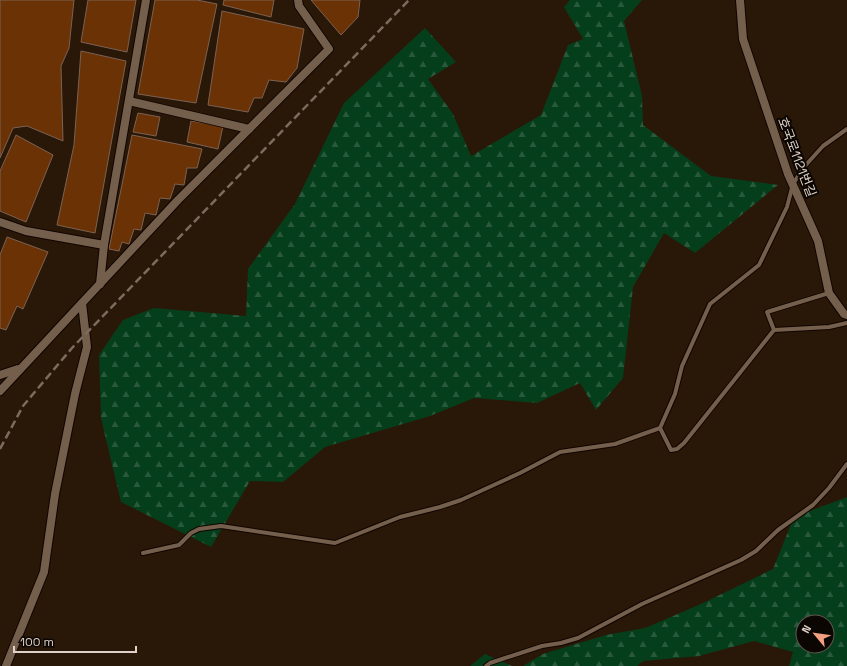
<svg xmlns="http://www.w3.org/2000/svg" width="847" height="666" font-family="'Space Grotesk','Noto Sans KR',sans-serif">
<defs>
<pattern id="forest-firs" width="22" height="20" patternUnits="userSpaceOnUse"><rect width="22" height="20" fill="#053e1b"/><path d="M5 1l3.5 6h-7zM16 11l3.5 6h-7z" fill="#29593b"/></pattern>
</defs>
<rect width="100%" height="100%" fill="#291807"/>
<!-- forest -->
<g fill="url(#forest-firs)" fill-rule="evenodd">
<path d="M570,0H642L624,21L642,96L643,125L711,176L778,185L695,253L664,233L633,287L623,378L596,410L580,383L537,403L474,398L430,416L325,447L283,482L250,481L211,547L121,502L101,418L99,355L123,320L154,308L246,316L248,269L295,204L344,103L425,28L456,62L428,79L453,114L471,156L541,115L568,45L583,39L564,7Z"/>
<path d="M847,497V666H789L793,652L754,641L699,656L643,661L637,666H523L543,654L606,635L645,628L701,604L773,569L794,517ZM803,622H827V646H803Z"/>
<path d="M485,654L512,666H470Z"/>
</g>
<!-- building -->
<g fill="#6a3205" stroke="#7c6254">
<path d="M0,0H74L69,48L61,66L63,141L27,126L13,128L0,158Z"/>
<path d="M88,0H136L127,52L81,42Z"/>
<path d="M155,0H197L217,4L196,103L138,94Z"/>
<path d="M224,0H274L271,17L223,5Z"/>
<path d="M311,0H360L358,17L341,35Z"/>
<path d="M222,11L304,29L297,68L286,82L269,80L262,98H254L248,112L208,105Z"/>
<path d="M81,51L126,61L95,233L57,225L74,145Z"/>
<path d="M138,113L160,117L156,136L133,132Z"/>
<path d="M191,121L223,126L218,149L187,142Z"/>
<path d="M16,135L53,155L26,222L0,211V171Z"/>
<path d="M132,135L202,149L197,168H187L184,185L175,184L170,199L160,198L156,215L145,213L141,230L134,229L129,244L122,242L119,251L109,249Z"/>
<path d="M7,237L48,252L23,309L17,306L6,330L0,328V255Z"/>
</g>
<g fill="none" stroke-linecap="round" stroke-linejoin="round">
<!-- lane casing -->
<g stroke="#110400" stroke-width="6">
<g id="lane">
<path d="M774,330L767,312L829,293"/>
<path d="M660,428L671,450L677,449L684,443L774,330L829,327L847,323"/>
<path d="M143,553L179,545L191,533L199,529L221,526L335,543L400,517L440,507L461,500L520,473L560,452L615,444L660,428L675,394L682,366L710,304L759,265L787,207L793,184L804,167L823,146L847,129"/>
<path d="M486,666L490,663L542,646L561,643L578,638L642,604L741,560L756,551L778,530L813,505L829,488L847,464"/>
</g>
</g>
<!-- street casing -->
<g stroke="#110400" stroke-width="10">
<g id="street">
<path d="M740,0L743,39L788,174L818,241L829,293L844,314L847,315"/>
<path d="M129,101L249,129"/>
<path d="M0,222L26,231L104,245L146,0"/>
<path d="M100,284L104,245"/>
<path d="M0,375L18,369"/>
<path d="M0,391L82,303"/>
<path d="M6,666L44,572L55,494L75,394L87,347L82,303L178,200L329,49L299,6L298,0"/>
</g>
</g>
<!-- lane -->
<use href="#lane" stroke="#745f4c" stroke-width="4"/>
<!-- street -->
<use href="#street" stroke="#745f4c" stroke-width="8"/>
<!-- rail -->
<path stroke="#7b6c5e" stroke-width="2.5" stroke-dasharray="8 4" stroke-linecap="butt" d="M0,449L23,406L72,348L409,0"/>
</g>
<g text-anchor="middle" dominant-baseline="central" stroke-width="4" stroke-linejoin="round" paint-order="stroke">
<!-- street labels -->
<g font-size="13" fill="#ded2c8" stroke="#0c0602">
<text transform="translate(797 157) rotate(69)">호국로1121번길</text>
</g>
</g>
<!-- north arrow -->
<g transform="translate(815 634) rotate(299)"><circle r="19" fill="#0c0602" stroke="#605851"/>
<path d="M0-3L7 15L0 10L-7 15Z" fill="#f2a081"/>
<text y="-6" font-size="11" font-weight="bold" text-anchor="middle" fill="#ded2c8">N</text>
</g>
<!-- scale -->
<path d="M14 646v6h122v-6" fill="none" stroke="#ded2c8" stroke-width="2"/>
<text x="20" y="646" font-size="12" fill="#ded2c8" stroke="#0c0602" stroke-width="3" paint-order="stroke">100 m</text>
</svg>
